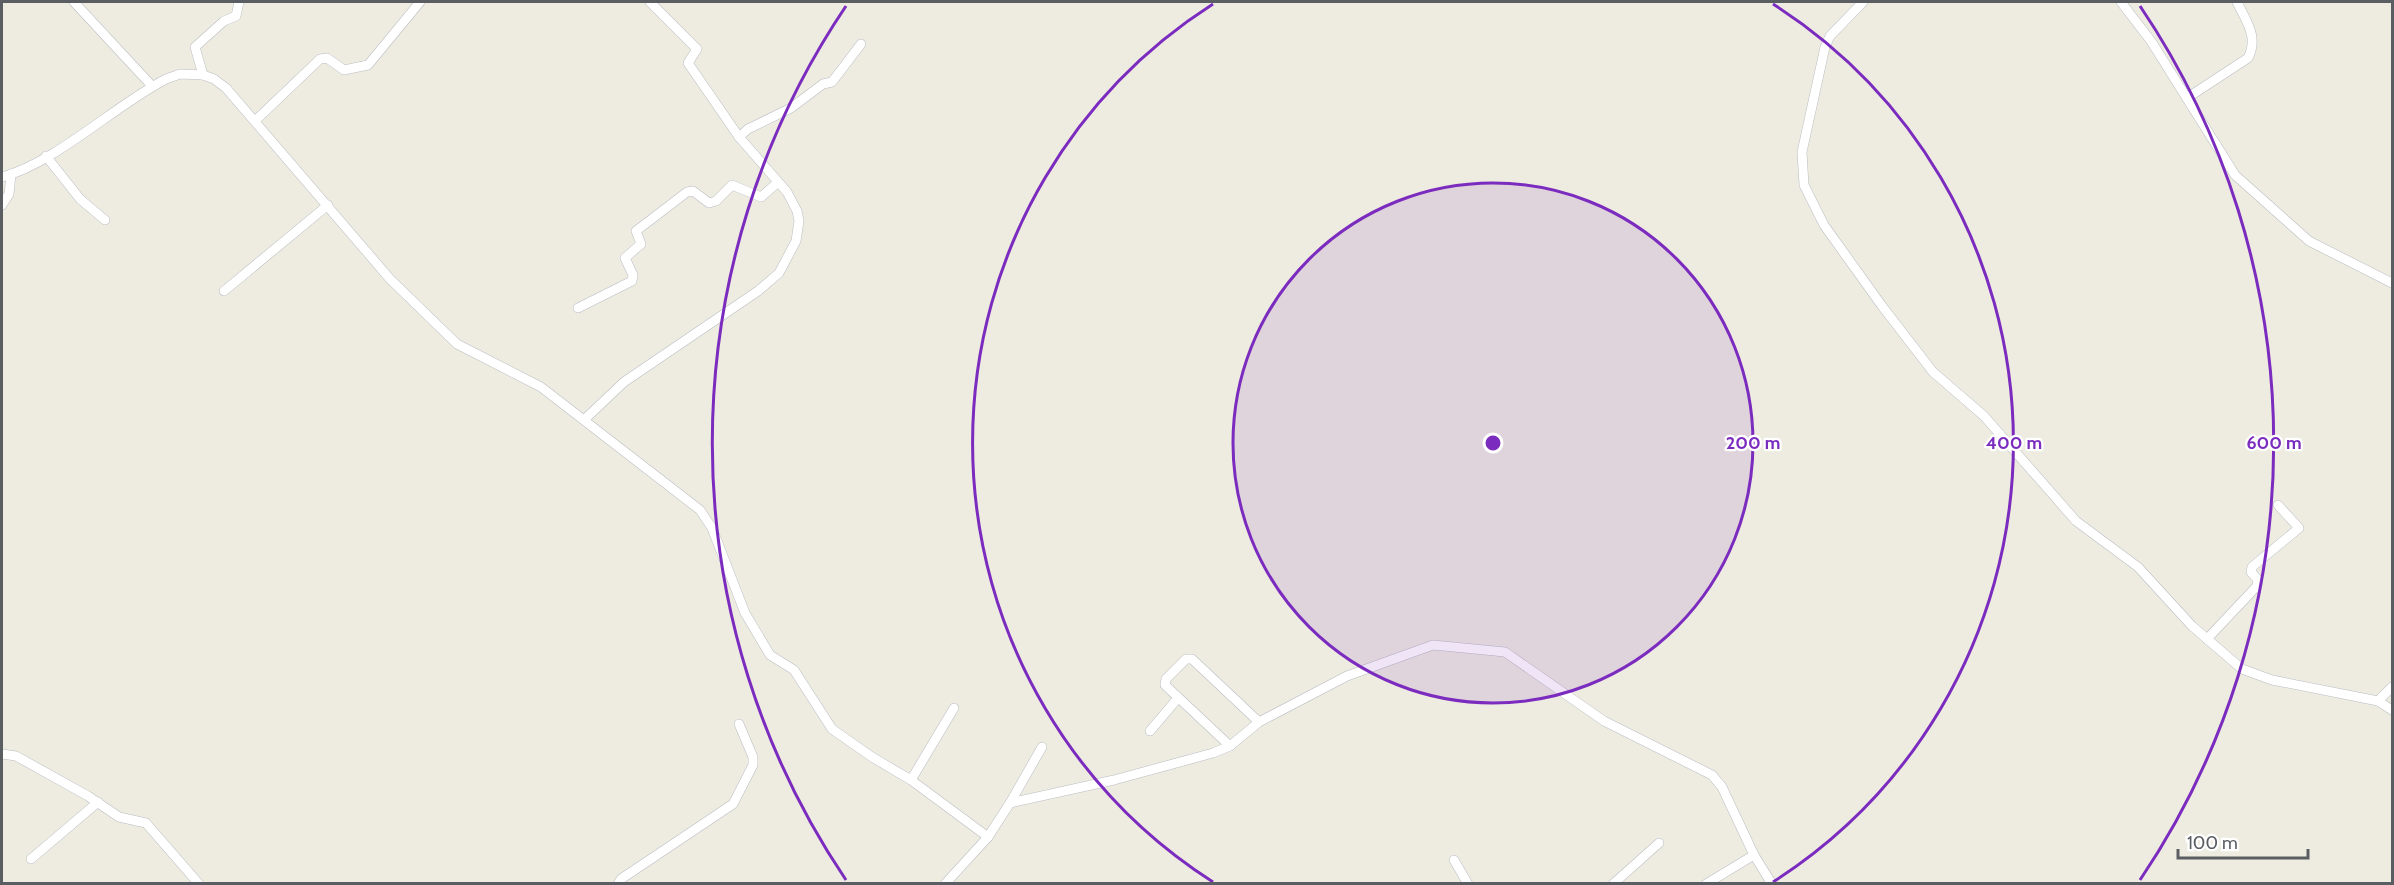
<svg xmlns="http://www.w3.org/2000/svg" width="2394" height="885" font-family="Cabin,sans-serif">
<rect width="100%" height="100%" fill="#eeece1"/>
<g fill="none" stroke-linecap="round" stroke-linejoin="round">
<!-- street casing -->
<g stroke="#b9bcc1" stroke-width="10">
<g id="street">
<path d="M74,2L152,86"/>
<path d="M650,2L697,49L688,63L739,137"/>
<path d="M1863,2L1830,36L1825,47L1802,152L1804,185L1824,225L1882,306L1933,372L1984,416L2076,521L2138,567L2192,626L2242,669L2272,680L2378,701L2392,710"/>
<path d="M2121,2L2151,41L2235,175L2309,241L2392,283"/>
<path d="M203,75L195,47L224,21L236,16L239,2"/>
<path d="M2187,98L2248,58C2259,37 2246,21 2237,2"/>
<path d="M256,120L320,59L327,58L344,70L368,65L420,2"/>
<path d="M46,156L80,199L105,220"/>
<path d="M2,177C55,163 114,106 166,79L180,74L203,75L214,79L226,88L390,279L457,344L541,387L700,510L712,528L745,613L770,655L794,670L832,729L872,757L911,780L988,837"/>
<path d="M2,205L9,194L11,174"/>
<path d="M224,291L328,205"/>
<path d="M578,308L632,281L633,275L625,258L641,244L636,231L687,192L693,191L709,203L716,201L732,185L761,197L777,183"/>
<path d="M585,419L624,382L758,291L779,273L796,241L799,221L797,211L787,192L739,137L748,129L791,108L823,84L832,82L861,44"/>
<path d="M2207,639L2257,586L2258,580L2251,572L2252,567L2299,528L2278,505"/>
<path d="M2378,701L2392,687"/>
<path d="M1150,731L1178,698"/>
<path d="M1230,746L1165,685L1166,679L1186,659H1192L1259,722"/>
<path d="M2,754L16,756L88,796L119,817L146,823L199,884"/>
<path d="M911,780L954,708"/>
<path d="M1010,803L1042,747"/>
<path d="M31,859L98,802"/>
<path d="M1454,860L1468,884"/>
<path d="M618,884L621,879L733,804L753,765V757L739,724"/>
<path d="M945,884L988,837L1010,803L1114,780L1213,753L1230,746L1259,722L1347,676L1433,645L1505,652L1604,721L1712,775L1722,787L1754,855L1772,884"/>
<path d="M1613,884L1659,843"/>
<path d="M1706,884L1754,855"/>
</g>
</g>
<!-- street -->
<use href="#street" stroke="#fff" stroke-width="9"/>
</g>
<!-- distance rings -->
<circle cx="1493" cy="443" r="260" fill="#7b2cbf" fill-opacity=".12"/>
<g fill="none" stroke="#7b2cbf" stroke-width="3">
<circle cx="1493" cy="443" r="260"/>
<path d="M1213 882A521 521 0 0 1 1213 4M1773 4A521 521 0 0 1 1773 882"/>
<path d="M846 880A781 781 0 0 1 846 6M2140 6A781 781 0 0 1 2140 880"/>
</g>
<circle cx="1493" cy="443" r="9" fill="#7b2cbf" stroke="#fff" stroke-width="3"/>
<g font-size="18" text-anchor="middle" font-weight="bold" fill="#7b2cbf" stroke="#fff" stroke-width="4.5" stroke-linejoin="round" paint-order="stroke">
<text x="1753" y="449">200 m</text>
<text x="2014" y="449">400 m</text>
<text x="2274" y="449">600 m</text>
</g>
<!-- border -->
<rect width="2394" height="885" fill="none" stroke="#5a5e63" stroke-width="6"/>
<!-- scale -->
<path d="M2178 849v9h130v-9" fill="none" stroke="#5a5e63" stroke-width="3"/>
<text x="2187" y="849" font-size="18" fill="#5a5e63" stroke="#ffffff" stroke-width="4.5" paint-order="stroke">100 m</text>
</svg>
